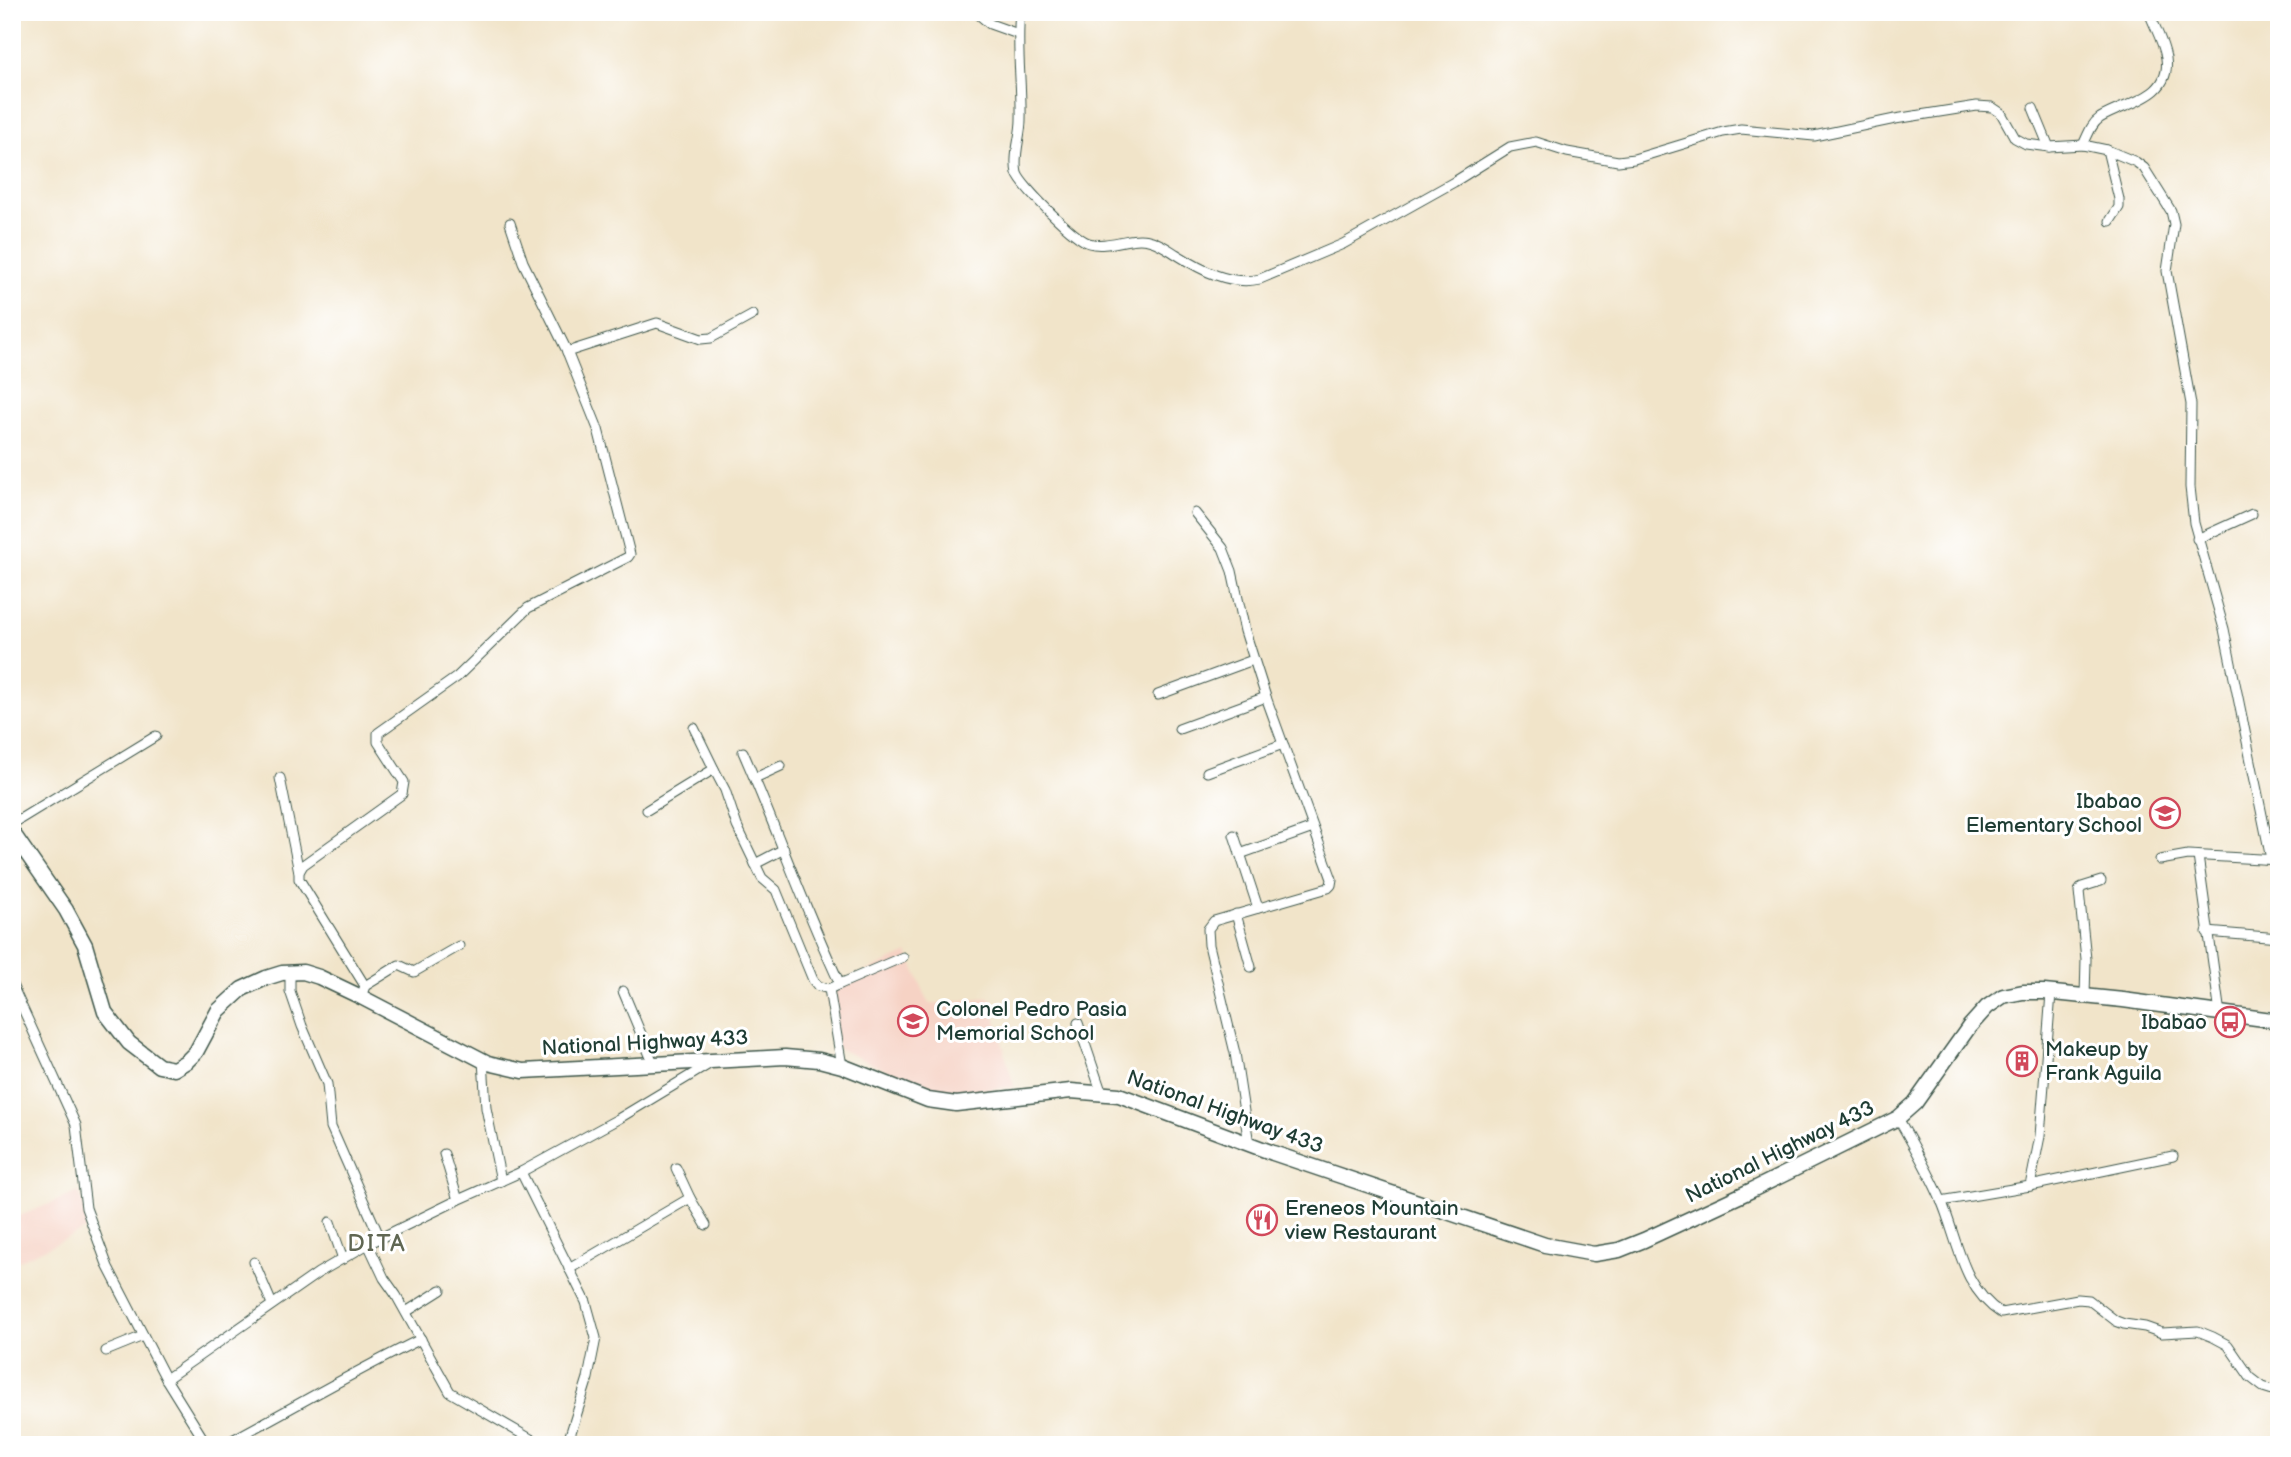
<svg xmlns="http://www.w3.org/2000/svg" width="2291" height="1457" font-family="'Balsamiq Sans',sans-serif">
<rect width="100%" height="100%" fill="#fff"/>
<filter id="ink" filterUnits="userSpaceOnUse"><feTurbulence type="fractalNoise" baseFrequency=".0143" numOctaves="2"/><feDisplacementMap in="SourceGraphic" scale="14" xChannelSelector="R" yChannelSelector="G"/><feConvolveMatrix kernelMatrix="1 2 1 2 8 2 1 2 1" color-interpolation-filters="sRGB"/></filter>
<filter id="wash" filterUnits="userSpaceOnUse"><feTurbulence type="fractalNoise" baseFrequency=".00686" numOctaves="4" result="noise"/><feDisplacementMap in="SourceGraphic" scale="28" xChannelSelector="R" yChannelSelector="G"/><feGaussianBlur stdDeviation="1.57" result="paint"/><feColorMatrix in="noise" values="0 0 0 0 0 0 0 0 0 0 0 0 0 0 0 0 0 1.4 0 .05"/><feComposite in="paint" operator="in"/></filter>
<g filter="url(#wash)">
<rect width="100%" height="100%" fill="#f1e4c9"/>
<!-- built -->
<g fill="#f6d2c4">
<path d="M908,953L929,1004L990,997L1014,1087L962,1091L938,1088L910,1081L837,1048L832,1038L827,998L829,988Z"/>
<path d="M79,1192L91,1227L12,1264V1219Z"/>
</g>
</g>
<g filter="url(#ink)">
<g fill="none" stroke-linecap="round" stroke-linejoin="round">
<!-- minor casing -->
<g stroke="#3e564a" stroke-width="11">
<g id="minor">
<path d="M976,12L990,24L1018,34"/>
<path d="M1020,12C1016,48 1022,84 1021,120C1021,136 1013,156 1017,173C1021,186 1075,239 1089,243C1109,249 1132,234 1152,241C1161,244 1168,249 1176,254C1201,270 1230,286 1260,279L1343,244L1454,182L1510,147L1536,142L1567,152L1618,161L1634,159L1723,132L1741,129L1814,136L1895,119L1977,106L1992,107L2001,113L2015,138L2026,144L2049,147L2083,145L2107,150L2136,162L2144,168L2171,211L2174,224L2167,271L2191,404L2190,487L2194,523L2224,629L2271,859"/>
<path d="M2033,108L2049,147"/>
<path d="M2083,145C2088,135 2091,124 2100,118C2126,102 2172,98 2166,58C2164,43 2154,26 2149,12"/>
<path d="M2107,150L2119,199V207L2110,221"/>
<path d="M567,352L657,323L701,339L711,338L753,315"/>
<path d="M1195,513L1223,548L1232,571L1245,631L1266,697L1332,879L1331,885L1328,888L1214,921L1208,929L1209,945L1235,1053L1249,1144"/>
<path d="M2197,539L2252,514"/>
<path d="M1158,695L1253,660"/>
<path d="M694,728L714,769"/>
<path d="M1179,729L1266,697"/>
<path d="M743,752C777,829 804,908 840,984L829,989"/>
<path d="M1207,772L1283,744"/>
<path d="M280,778L299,872"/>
<path d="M755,778L781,766"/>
<path d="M647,810L714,769L725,790L737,826L762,878L776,890L813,980L818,986L829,989L842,1066"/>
<path d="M12,824L156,736"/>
<path d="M1234,835L1258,908"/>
<path d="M1240,854L1313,828"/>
<path d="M2198,856L2220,1014"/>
<path d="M2160,860L2188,855L2279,860"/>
<path d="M755,864L784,849"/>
<path d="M1236,914L1251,967"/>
<path d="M2207,932L2279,938"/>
<path d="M290,972V991L302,1026L327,1084L331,1127L380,1238"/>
<path d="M840,984L903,957"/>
<path d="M12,985L76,1125L86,1208L108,1267L166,1379L207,1445"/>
<path d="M365,986L399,965L414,972L459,946"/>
<path d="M623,991L654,1065"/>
<path d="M2051,993L2040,1136L2030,1186L2173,1156"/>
<path d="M361,997L365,986L299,879V872L303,865L402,794L404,782L378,742V733L457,677L528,608L628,557L630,554L598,429L566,349L523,262L510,223"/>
<path d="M2085,997L2086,959L2079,891L2082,887L2101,881"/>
<path d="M1078,1023L1101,1091"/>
<path d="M483,1060L486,1108L501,1181"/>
<path d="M1898,1118C1913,1145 1929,1172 1941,1200C1958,1240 1962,1288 2001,1313L2078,1299L2089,1300L2116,1321L2124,1324L2145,1327L2162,1333L2198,1331L2213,1337L2228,1345L2250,1377L2263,1387L2279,1392"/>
<path d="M444,1154L458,1200"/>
<path d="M676,1168L690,1198"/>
<path d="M521,1172L586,1302L596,1338L588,1378L567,1445"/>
<path d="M1941,1201L2030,1186"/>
<path d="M330,1222L343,1259"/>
<path d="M368,1244L384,1278L396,1295L450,1392L541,1445"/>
<path d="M254,1262L272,1304"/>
<path d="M569,1269L690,1198L706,1225"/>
<path d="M406,1312L441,1290"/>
<path d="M106,1351L143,1336"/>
<path d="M166,1379L318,1273L368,1244L458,1200L521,1172L618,1119L711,1063"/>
<path d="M223,1445C289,1410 353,1372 421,1339"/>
</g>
</g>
<!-- primary casing -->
<g stroke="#3e564a" stroke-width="17">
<path id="primary" d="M12,832L66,910L85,945L105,1012L129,1043L159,1066L174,1069L187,1061L196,1052L218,1011L242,989L266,978L282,973L303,972L319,977L361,997L488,1063L523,1071L785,1057L819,1060L842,1066L928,1100L956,1104L1071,1091L1119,1095L1273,1153L1545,1245L1594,1254L1619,1250L1644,1240L1752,1190L1898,1118L1915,1103L1969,1027L1987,1007L2003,996L2023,992H2044L2123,1000L2279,1021"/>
</g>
<!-- minor -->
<use href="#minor" stroke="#fff" stroke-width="9"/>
<!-- primary -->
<use href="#primary" stroke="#fff" stroke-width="14"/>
</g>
</g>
<!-- icons -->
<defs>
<g id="school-ring" transform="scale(1.575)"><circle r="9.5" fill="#fff" stroke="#d1495b" stroke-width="1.5"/><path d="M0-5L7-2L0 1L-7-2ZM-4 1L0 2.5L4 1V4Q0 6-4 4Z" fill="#d1495b"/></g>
<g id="bus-ring" transform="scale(1.575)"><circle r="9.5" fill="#fff" stroke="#d1495b" stroke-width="1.5"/><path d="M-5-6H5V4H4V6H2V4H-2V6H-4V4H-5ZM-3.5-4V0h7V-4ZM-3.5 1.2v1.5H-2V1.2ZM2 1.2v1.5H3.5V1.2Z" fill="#d1495b"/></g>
<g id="building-ring" transform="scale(1.575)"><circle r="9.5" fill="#fff" stroke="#d1495b" stroke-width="1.5"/><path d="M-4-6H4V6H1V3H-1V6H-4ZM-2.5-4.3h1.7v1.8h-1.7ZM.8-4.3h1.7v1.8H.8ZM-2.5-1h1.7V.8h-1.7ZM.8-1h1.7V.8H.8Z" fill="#d1495b"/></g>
<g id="restaurant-ring" transform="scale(1.575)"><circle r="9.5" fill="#fff" stroke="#d1495b" stroke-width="1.5"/><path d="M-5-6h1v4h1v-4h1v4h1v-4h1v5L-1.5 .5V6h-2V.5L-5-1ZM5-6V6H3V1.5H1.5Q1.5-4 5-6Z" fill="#d1495b"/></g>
</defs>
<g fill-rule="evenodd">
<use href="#school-ring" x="2165" y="813"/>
<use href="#school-ring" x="913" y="1021"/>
<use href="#bus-ring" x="2230" y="1022"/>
<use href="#building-ring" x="2022" y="1061"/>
<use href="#restaurant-ring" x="1262" y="1220"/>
</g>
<g text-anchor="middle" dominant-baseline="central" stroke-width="6" stroke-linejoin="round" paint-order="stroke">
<!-- poi labels -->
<g font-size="21" fill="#1f3d34" stroke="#fff" text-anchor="start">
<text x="2142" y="801" text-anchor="end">Ibabao<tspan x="2142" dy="24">Elementary School</tspan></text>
<text x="936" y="1009">Colonel Pedro Pasia<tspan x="936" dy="24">Memorial School</tspan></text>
<text x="2207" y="1022" text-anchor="end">Ibabao</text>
<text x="2045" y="1049">Makeup by<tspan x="2045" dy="24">Frank Aguila</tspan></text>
<text x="1285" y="1208">Ereneos Mountain<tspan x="1285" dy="24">view Restaurant</tspan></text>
</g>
<!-- street labels -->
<g font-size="21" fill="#1f3d34" stroke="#fff">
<text transform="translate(645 1043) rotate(-3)">National Highway 433</text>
<text transform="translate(1225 1112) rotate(20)">National Highway 433</text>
<text transform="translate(1780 1152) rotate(-26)">National Highway 433</text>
</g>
<!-- quarter labels -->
<g font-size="24" letter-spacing="2" fill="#606753" stroke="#fff">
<text x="377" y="1243">DITA</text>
</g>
</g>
<!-- margin -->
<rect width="2291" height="1457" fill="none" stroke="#fff" stroke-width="42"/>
</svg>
